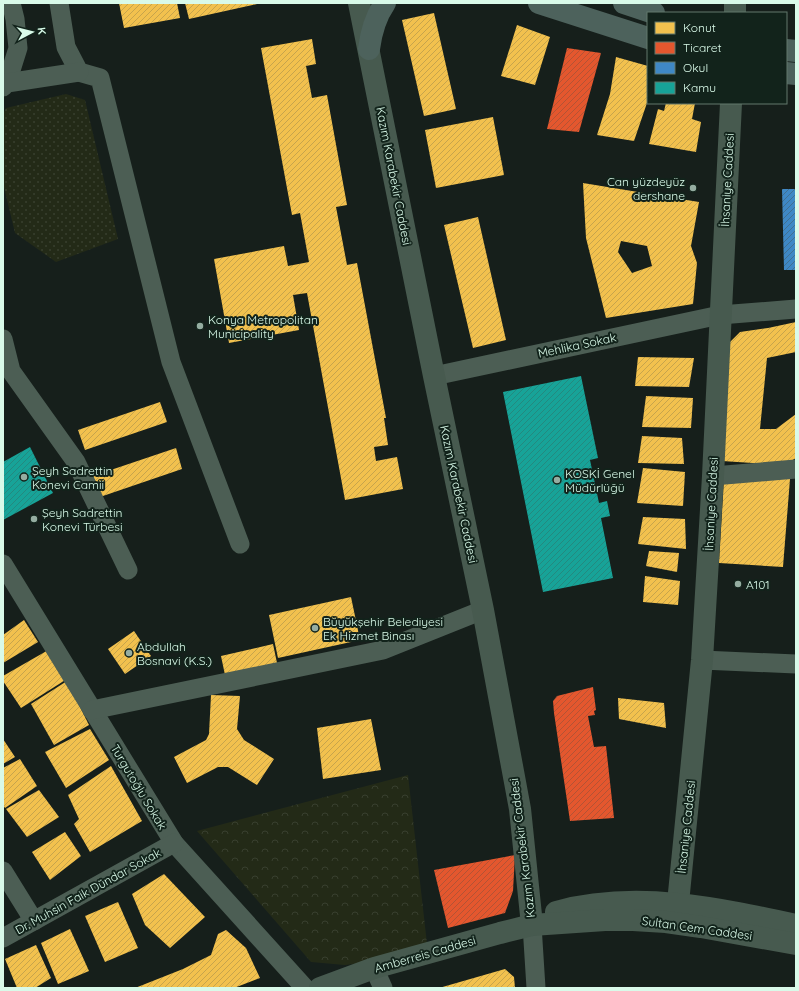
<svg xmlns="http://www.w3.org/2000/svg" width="799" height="991" font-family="Quicksand,sans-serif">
<defs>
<pattern id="grass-dots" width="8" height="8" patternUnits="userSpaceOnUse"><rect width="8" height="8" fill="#232a17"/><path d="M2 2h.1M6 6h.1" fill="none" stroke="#383f2e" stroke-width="1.8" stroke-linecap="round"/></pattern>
<pattern id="forest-crowns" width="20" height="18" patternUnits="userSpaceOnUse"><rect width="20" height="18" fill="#232a17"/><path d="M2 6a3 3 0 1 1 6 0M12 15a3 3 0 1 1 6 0" fill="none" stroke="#383f2e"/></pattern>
<pattern id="homes-hatch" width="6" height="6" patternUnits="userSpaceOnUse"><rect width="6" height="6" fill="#f2c14e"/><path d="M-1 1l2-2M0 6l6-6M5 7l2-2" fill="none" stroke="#c6a44c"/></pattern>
<pattern id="shops-hatch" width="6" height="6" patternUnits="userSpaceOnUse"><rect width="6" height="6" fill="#e4572e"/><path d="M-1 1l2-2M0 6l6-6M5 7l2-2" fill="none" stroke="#b35335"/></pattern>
<pattern id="schools-hatch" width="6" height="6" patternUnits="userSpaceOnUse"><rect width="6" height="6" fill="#3f88c5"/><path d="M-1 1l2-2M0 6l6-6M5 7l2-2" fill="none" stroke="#407092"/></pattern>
<pattern id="public-hatch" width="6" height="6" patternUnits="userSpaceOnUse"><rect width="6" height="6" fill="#17a398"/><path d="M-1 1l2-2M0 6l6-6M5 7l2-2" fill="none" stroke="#24897f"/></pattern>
</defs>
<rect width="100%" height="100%" fill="#161f1b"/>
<!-- grass -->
<path fill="url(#grass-dots)" d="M66,94L85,100L118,239L56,262L15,233L3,183V114L6,108Z"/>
<!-- forest -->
<path fill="url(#forest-crowns)" d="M408,775L427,944L369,962L345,965L311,962L197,831Z"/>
<!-- homes -->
<g fill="url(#homes-hatch)" fill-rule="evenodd">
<path d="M119,3H177L180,18L124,28Z"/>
<path d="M185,3H257V4L189,19Z"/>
<path d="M434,13L456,109L424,116L402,20Z"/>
<path d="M517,25L550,37L535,85L501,76Z"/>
<path d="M312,39L316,64L306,66L312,98L327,95L347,205L336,207L347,265L357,263L386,418H384L388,445L374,447L376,461L397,457L403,489L345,500L307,293L293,295L299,330L229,343L214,259L284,246L288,266L309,262L300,213L292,215L261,48Z"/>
<path d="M616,57L648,66V100L634,141L597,135L610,94Z"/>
<path d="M666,103H695L692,119L701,122L696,152L649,144L658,109L664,111Z"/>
<path d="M493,117L504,175L436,188L425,130Z"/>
<path d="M583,183L699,202L691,246L697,263L693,304L606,318L586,238ZM621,241L647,246L652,266L632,273L618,252Z"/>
<path d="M478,217L506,340L473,348L444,225Z"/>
<path d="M796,322V352L767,358L760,429H776L796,414V458L784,465L722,461L728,344L740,332L768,328Z"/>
<path d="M638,357L694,358L689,387L635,386Z"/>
<path d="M646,396L693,398L691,428L642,427Z"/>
<path d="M160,402L167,422L85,450L78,430Z"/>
<path d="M642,436L682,438L684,464L638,463Z"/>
<path d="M176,448L182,469L100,497L93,476Z"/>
<path d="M643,468L685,472L683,506L637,503Z"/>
<path d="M724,479H790L783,567L719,563Z"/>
<path d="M643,517L685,519L686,549L638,544Z"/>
<path d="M649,551L679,553L677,572L646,566Z"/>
<path d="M645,576L680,581L678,605L643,602Z"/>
<path d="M351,597L360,640L278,658L269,615Z"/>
<path d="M24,620L38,642L3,663V635Z"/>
<path d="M134,631L151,656L125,674L108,649Z"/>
<path d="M273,644L277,663L225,675L221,656Z"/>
<path d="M50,649L67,679L21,708L3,681V676Z"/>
<path d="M67,681L89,725L54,745L31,704Z"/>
<path d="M211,695L240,696L237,729L244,740L274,759L257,785L228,767H218L187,783L174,757L206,740L209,734Z"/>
<path d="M618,698L664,703L666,728L619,719Z"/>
<path d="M371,719L381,770L323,779L317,728Z"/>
<path d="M90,729L109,760L66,788L45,752Z"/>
<path d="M3,739L15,757L3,764Z"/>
<path d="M20,759L37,786L5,808L3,805V768Z"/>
<path d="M111,766L142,821L90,852L74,824L79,819L68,795Z"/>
<path d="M39,790L59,817L27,837L6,809Z"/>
<path d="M65,832L81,856L50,880L32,852Z"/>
<path d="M164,874L205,917L170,948L145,925L132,894Z"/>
<path d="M118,902L138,948L105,962L85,916Z"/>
<path d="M70,929L89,971L58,984L41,943Z"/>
<path d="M226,930L246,948L260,978L234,988H135L183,969L211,955L218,934Z"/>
<path d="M36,945L51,978L35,988H17L5,959Z"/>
<path d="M505,969L514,977L515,988H439Z"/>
</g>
<!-- shops -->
<g fill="url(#shops-hatch)">
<path d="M567,48L601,53L579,132L547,129Z"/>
<path d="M593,687L596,710L594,711L595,715L588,716L594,747L606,746L614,818L570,821L554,713L553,701L557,696Z"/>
<path d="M515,855L513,891L505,913L448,928L434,870Z"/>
</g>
<!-- schools -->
<path fill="url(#schools-hatch)" d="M782,189H796V270H784Z"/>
<!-- public -->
<g fill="url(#public-hatch)">
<path d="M581,376L598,458L590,460L599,503L607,501L610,516L601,518L613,578L543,592L503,392Z"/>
<path d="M30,447L53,493L3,520V462Z"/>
</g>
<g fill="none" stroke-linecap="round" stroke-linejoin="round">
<!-- street -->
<g stroke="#4c5e54" stroke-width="19">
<path d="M59,3L66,47L79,72L100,78L171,362L240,544"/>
<path d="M7,83L18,48L15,19L11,3"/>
<path d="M3,87L7,83L79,72"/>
<path d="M3,339L11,371L76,462L128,570"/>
<path d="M434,376L720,315L796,309"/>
<path d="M713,476L796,469"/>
<path d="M3,564L174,843L305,988"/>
<path d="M702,660L796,664"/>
<path d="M92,710L383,650L483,610"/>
<path d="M3,871L34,921"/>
<path d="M532,925L536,988"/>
<path d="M3,938L174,843"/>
<path d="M374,968L383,988"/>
</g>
<!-- secondary -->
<g stroke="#475a4f" stroke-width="22">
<path d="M359,3L434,376L483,610L520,809L532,925"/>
<path d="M735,13V3"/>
<path d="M678,903L702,660L713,476L731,103"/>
<path d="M556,912C635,890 718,908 796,925"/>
<path d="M320,988L374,968L500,933L532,925L605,920H633L666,922L701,927L796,944"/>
</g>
<!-- primary -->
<g stroke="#4d625c" stroke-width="22">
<path d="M539,3L648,38"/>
<path d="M624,3L654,13"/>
<path d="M369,49C371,33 376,16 385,3"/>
<path d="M786,50L796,51"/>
<path d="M786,73L796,74"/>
</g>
</g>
<!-- markers -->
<g fill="#95ada1" stroke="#12231b" stroke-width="1.5">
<circle cx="693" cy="188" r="4"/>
<circle cx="200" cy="326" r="4"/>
<circle cx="24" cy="477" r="4"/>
<circle cx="557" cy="480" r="4"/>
<circle cx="34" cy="519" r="4"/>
<circle cx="738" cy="584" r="4"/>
<circle cx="315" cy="628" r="4"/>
<circle cx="129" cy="653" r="4"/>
</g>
<g text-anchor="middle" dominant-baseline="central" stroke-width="4" stroke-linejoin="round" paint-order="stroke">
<!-- street labels -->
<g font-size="12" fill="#d9fae9" stroke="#12231b">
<text transform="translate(394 176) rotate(79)">Kazım Karabekir Caddesi</text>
<text transform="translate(727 180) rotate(-87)">İhsaniye Caddesi</text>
<text transform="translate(577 345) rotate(-12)">Mehlika Sokak</text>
<text transform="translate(459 494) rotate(78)">Kazım Karabekir Caddesi</text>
<text transform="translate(711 504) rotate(-87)">İhsaniye Caddesi</text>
<text transform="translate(139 787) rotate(59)">Turgutoğlu Sokak</text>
<text transform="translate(686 827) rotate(-84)">İhsaniye Caddesi</text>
<text transform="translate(522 848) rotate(-97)">Kazım Karabekir Caddesi</text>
<text transform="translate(88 891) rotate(-29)">Dr. Muhsin Faik Dündar Sokak</text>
<text transform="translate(697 928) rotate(8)">Sultan Cem Caddesi</text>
<text transform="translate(425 954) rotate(-16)">Amberreis Caddesi</text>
</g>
<!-- poi labels -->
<g font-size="12" fill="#d9fae9" stroke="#12231b" text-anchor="start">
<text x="685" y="181" text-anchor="end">Can yüzdeyüz<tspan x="685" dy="14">dershane</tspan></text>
<text x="208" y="319">Konya Metropolitan<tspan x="208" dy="14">Municipality</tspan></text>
<text x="32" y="470">Şeyh Sadrettin<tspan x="32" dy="14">Konevi Camii</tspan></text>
<text x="565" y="473">KOSKİ Genel<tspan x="565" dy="14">Müdürlüğü</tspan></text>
<text x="42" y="512">Şeyh Sadrettin<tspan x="42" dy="14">Konevi Türbesi</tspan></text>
<text x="746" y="584">A101</text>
<text x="323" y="621">Büyükşehir Belediyesi<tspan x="323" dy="14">Ek Hizmet Binası</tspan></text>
<text x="137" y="646">Abdullah<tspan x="137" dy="14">Bosnavi (K.S.)</tspan></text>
</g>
</g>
<!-- border -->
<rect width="799" height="991" fill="none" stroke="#d9fae9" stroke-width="8"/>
<!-- legend -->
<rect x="647" y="12" width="140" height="92" fill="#12231b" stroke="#62796d"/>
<rect x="655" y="22" width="20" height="12" fill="#f2c14e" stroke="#62796d"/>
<text x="683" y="32" font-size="12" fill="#d9fae9">Konut</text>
<rect x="655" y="42" width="20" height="12" fill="#e4572e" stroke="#62796d"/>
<text x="683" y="52" font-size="12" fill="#d9fae9">Ticaret</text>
<rect x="655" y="62" width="20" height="12" fill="#3f88c5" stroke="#62796d"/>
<text x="683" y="72" font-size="12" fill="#d9fae9">Okul</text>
<rect x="655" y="82" width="20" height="12" fill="#17a398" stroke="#62796d"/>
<text x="683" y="92" font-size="12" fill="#d9fae9">Kamu</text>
<!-- north arrow -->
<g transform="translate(32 32) rotate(83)" stroke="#12231b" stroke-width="3" paint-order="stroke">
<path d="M0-3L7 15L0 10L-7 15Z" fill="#d9fae9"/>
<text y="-6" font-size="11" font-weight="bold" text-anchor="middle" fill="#d9fae9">K</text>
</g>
</svg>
